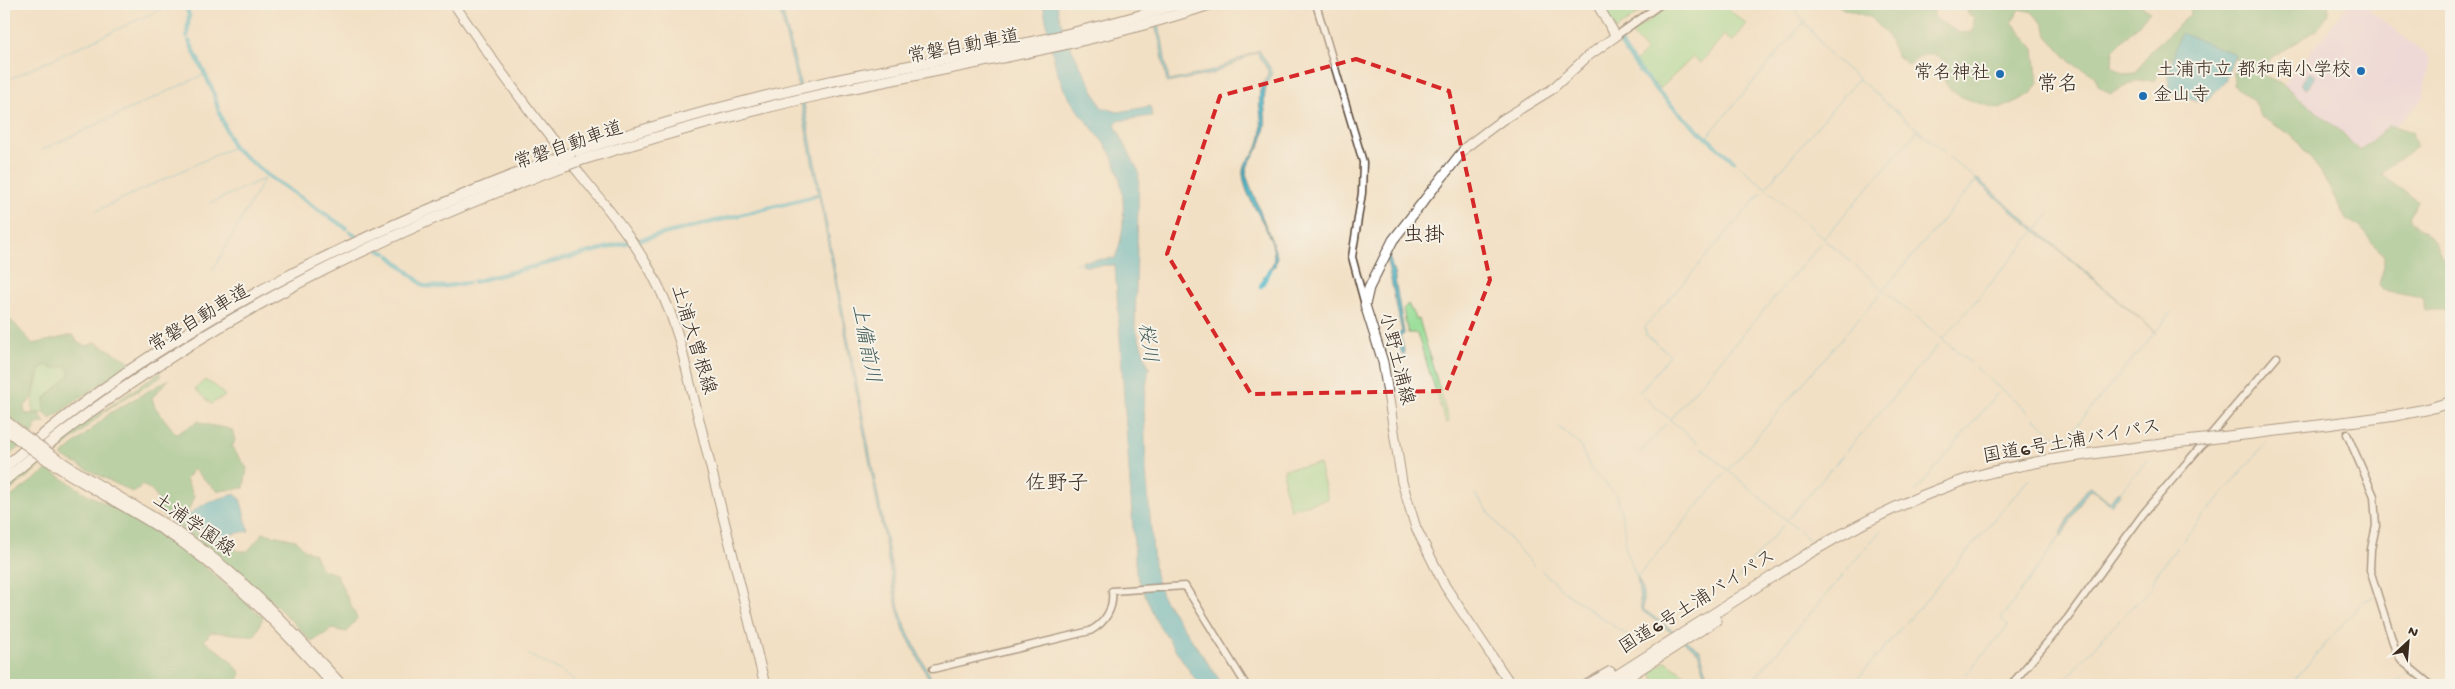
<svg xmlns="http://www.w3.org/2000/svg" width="2455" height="689" font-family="'Gochi Hand','Klee One',sans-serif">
<rect width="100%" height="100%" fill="#f7f3e8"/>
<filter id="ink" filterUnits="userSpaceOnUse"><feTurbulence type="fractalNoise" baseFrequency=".02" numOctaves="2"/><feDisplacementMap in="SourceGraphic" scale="10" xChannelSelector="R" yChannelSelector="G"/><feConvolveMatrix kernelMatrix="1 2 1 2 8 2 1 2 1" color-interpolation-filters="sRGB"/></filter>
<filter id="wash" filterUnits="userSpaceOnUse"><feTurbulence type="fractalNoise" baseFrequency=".0096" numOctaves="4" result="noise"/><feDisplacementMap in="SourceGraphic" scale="20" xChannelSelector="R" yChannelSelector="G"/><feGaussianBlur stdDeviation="1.12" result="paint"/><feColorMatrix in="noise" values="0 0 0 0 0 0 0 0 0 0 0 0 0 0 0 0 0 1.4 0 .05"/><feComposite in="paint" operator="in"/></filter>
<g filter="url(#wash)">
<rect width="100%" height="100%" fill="#f2e0c4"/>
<!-- built -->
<path fill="#ead1ec" d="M2348,4H2362L2430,58L2423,98L2370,151H2362L2347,140L2283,85L2326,34Z"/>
<!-- green -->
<g fill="#98de97" stroke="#6a845a">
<path d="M1599,4H1651L1616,30Z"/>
<path d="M1672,4H1721L1747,24L1732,42L1724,35L1701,63L1693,57L1660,89L1636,65L1635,62L1646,51L1631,33Z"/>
<path d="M1408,304L1416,320L1419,319L1449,422L1446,423L1417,333H1408L1403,309Z"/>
<path d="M46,365L68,366L70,374L45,398L44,413H33C32,400 34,397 36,385C39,375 36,372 46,365Z"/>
<path d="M205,380L217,387L225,396L211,404L195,389Z"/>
<path d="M1319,464L1328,499L1290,509L1284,486V469Z"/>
<path d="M1666,661L1693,680L1686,685H1652L1655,683L1651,672Z"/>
</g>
<!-- forest -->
<g fill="#7abd80" stroke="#5a744f">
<path d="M1837,4H1938L1933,5L1935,19L1960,33L1973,32L1974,17L1967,13L1971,4H2139L2150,12L2113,51L2112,65L2123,74L2136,73L2151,50L2190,15L2189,4H2328C2335,25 2289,46 2275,55C2269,59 2265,67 2261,74L2281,83L2342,132L2359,151L2390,125L2412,132L2416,145C2408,159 2388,160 2382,174L2389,181L2418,201L2409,217C2415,227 2422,229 2430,237C2441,249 2447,266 2449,281L2451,283V310H2425L2423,297L2383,290L2379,284L2384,267V256L2360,227L2346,219L2321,172L2293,136L2261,117L2253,101L2234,85L2233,74L2238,59L2194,43C2178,55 2161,58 2156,80L2136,81L2110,94L2097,85L2094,75L2072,63L2047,36L2045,26L2032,12L2020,9L2012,22L2034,49L2038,83L2031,94L2000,109C1977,102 1932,95 1946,63C1930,48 1926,53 1909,65L1897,56L1886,33L1870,17L1843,9Z"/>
<path d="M4,317L12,321L33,344L73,335L78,343L88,346L95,342L131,362L51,419L44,413L45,399L70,374L67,366L53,369L46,365L39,370L32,398L24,407L25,414L39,413L45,423L36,424L33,435L4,413Z"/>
<path d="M160,372L161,377L109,408L57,453L51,449L85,423Z"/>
<path d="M169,379L152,398L155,407L176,434L199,421C207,427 222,426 232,430L235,440L232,447L247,468L244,488L217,491L193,469L186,479L194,496L188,512L191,529L207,539L216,537L239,551H248L263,533L296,540L305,550L314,553L321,569L336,574L357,618L347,632L332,629L312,642C266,592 214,551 158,512C159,497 155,492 142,485L134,493L61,456L110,413Z"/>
<path d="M14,442L20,446L4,460V451Z"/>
<path d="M38,459L44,463L4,496V490Z"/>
<path d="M48,469L87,494L134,518L193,557L263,617L255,636L211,632L204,641L226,656L241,673L236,685H4V502Z"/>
</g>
<!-- water -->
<g fill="#4ab5c7" stroke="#427072">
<path d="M778,4H781L799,77L899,607L907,630L935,685H932L904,631L897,608L819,196L812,198L811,195L818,193L796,78Z"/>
<path d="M1043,4H1057C1062,41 1087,72 1101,107L1118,112L1150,106L1152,116L1118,121L1115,125L1139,172L1135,327L1149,368L1144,401L1146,470L1155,574L1163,598L1223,685H1199L1156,621L1136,573L1115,265L1083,266L1082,261L1115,258C1128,227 1126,181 1109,151C1096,130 1075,111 1064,89C1053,66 1048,30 1043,4Z"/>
<path d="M1148,4H1159L1152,6L1162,38L1169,81L1212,71L1259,50L1271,69L1272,73C1257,100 1270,110 1263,137C1260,152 1246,160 1246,175L1277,256L1275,266L1263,277C1268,271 1274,265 1274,257C1274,229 1245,203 1243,174C1242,162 1252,158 1257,148C1267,130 1257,109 1260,91C1261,84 1268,78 1268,71L1257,52L1213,74L1167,83L1159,39Z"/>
<path d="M2181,33L2235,54L2225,82L2204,103L2173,93H2169C2166,70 2174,55 2181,33Z"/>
<path d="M2310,72L2316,76L2306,89L2300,84Z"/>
<path d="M1978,179L2157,333L1975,180Z"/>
<path d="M1386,256H1389L1394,273L1404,334L1400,336L1405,354L1402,355L1397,334L1402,332Z"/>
<path d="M2091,486L2110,502L2118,491L2121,493L2111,505L2091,489L2084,497L2062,536L2060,535L2081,495Z"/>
<path d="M235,494L240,498L249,531L207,539L203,527L195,532L191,529L189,515C202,502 218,499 235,494Z"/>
<path d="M1637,576L1643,590V609L1700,650L1708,676L1720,685L1706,677L1698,652L1641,610Z"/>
</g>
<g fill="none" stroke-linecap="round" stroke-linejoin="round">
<!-- stream -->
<g stroke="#4ab5c7" stroke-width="1">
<path d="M1791,4L1828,53L1945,153"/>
<path d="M12,78L172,4"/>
<path d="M1706,138L1804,22"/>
<path d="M42,150L205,74"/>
<path d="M1949,157L1977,180"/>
<path d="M1739,165L1851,262"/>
<path d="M1766,187L1858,79"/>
<path d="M211,203L263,179"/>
<path d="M96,211L233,147"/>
<path d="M1825,237L1918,130"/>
<path d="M1075,263H1082"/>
<path d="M1855,265L1910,313"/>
<path d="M213,270L264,179"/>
<path d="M1884,289L1976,181"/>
<path d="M1916,316L1970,363"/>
<path d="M1943,339L2049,215"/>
<path d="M1975,367L2029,413"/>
<path d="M1389,368L1399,437"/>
<path d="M1639,393L1670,355L1646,335L1645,327L1762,192"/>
<path d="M1643,396L1697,443"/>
<path d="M1671,418L1821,243"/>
<path d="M2034,418L2062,441"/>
<path d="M1559,427L1579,444L1592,471L1617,495L1624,525L1626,552L1637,578"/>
<path d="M2062,443L2172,312"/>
<path d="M1701,447L1812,542"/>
<path d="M1640,453L1666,424"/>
<path d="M1729,469L1880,294"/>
<path d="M1405,472L1407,485"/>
<path d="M1916,491L1997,394"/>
<path d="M2120,492L2147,461"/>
<path d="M1475,494L1511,541L1534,566"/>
<path d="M1788,519L1939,344"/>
<path d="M2181,543L2266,443"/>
<path d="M1541,570L1566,593L1637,642"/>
<path d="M1847,570L1881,530"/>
<path d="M1637,577L1725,474"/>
<path d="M1735,581L1783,525"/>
<path d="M1448,583L1454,592"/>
<path d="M1906,623L2029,479"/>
<path d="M529,655L561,671L580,685"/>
<path d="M1966,674L2008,626L2001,619L2061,535"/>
<path d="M1510,675L1518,685"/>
<path d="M1749,685L1843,575"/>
<path d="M1852,685L1902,627"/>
<path d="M1957,685L1962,679"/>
<path d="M2060,685L2106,634L2152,588L2155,576L2177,547"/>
<path d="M2290,685L2361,603L2374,596"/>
<path d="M2393,685L2409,672"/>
</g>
<!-- canal -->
<g stroke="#4ab5c7" stroke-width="4.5">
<path d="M185,4L189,15L187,36"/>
<path d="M189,41L213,91L218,109"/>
<path d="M1619,41C1648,88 1692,126 1734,161"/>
<path d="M219,112L233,147L265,173"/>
<path d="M267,175L346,228"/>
<path d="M350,232L355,235"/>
<path d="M639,240L812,197"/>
<path d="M379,250L386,253"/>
<path d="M390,256L424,286L440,287L468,283"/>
<path d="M473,282L630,242"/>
<path d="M1261,286L1270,270"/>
</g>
</g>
</g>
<g filter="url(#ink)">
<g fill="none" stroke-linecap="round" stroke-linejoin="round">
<!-- minor casing -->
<g stroke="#564537" stroke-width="9">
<g id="minor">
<path d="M1316,4L1363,162L1362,193L1352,257L1365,305"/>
<path d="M1616,36L1661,4"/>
<path d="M2347,434L2374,496L2376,526L2371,549L2370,570L2396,652L2403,662L2431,685"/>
<path d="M933,669L1090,631C1105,623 1114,609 1112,591L1185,586L1246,685"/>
<path d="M2011,685L2067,619L2143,514L2277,357"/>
</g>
</g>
<!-- major casing -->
<g stroke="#564537" stroke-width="11">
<g id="major">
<path d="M454,4C486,51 519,98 554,142C606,208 655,256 679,339L765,685"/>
<path d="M4,419L24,435"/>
<path d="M4,428L19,440"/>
<path d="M52,455C96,486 144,509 188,539C247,580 294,633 342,685"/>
<path d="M47,460C91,490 140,513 184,544C240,584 287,634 333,685"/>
<path d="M1511,685L1445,586L1416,528L1402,482L1383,362L1365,305L1369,288L1393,240L1466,147L1502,120L1551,90L1588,56L1616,36L1597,4"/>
</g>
</g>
<!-- highway casing -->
<g stroke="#564537" stroke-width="12">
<g id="highway">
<path d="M571,153C655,125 740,101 827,82C944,58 1064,41 1178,4"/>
<path d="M578,161C661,135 744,111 829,93C957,65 1087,46 1211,4"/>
<path d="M2428,409L2451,402"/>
<path d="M4,468C163,326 360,232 558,158"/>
<path d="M4,481C167,339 363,241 564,166"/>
<path d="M1587,685L1610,672"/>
<path d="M1602,685L1806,555"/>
<path d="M1615,685L1716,620"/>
</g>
</g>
<!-- minor -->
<use href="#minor" stroke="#fff" stroke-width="6"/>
<!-- major -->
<use href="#major" stroke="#fff" stroke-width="9"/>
<!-- highway -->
<use href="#highway" stroke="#fff" stroke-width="10"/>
<!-- major-bridge casing -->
<g stroke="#564537" stroke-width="11" stroke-linecap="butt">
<g id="major-bridge">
<path d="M24,435L52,455"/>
<path d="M19,440L47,460"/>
</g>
</g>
<!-- highway-bridge casing -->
<g stroke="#564537" stroke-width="12" stroke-linecap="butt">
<g id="highway-bridge">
<path d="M558,158L571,153"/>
<path d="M564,166L578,161"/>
<path d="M1806,555C1861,522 1917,495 1977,476C2033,460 2091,454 2148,446C2229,436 2311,427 2392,416L2428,409"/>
</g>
</g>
<!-- major-bridge -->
<use href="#major-bridge" stroke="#fff" stroke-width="9"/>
<!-- highway-bridge -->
<use href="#highway-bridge" stroke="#fff" stroke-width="10"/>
</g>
</g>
<!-- marked area -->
<path d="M0 0H2455V689H0ZM1356,59L1449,91L1490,280L1446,391L1251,394L1167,254L1220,96Z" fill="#f2e0c4" fill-opacity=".55" fill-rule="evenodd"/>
<path fill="none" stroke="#d62828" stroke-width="4" stroke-dasharray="10 6" stroke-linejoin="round" d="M1356,59L1449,91L1490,280L1446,391L1251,394L1167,254L1220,96Z"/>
<!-- markers -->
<g fill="#1f6fb2" stroke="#f7f3e8" stroke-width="2">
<circle cx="2361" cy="71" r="5"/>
<circle cx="2000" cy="74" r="5"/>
<circle cx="2143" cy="96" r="5"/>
</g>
<g text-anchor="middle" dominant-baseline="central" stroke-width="4" stroke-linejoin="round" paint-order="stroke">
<!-- street labels -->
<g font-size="19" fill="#3b2a1e" stroke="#f7f3e8">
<text transform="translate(964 48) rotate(-11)">常磐自動車道</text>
<text transform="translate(569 147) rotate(-19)">常磐自動車道</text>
<text transform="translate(200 320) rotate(-31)">常磐自動車道</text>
<text transform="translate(692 340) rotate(73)">土浦大曽根線</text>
<text transform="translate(1395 359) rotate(76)">小野土浦線</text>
<text transform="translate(2072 443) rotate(-10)">国道6号土浦バイパス</text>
<text transform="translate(193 526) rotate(35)">土浦学園線</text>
<text transform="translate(1698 603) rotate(-32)">国道6号土浦バイパス</text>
</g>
<!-- poi labels -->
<g font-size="19" fill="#3b2a1e" stroke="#f7f3e8" text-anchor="end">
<text x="2351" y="71">土浦市立 都和南小学校</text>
<text x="1990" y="74">常名神社</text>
<text x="2153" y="96" text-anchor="start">金山寺</text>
</g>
<!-- water labels -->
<g font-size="20" font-style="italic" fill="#405b59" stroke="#f7f3e8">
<text transform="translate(1146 343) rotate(82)">桜川</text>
<text transform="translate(864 344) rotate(79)">上備前川</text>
</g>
<!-- quarter labels -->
<g font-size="21" fill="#3b2a1e" stroke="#f7f3e8">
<text x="2058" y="86">常名</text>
<text x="1424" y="237">虫掛</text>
<text x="1057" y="485">佐野子</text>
</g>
</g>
<!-- margin -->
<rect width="2455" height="689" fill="none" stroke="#f7f3e8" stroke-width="20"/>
<!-- north arrow -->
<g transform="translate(2408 642) rotate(26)" stroke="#f7f3e8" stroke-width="4" paint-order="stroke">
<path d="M0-4L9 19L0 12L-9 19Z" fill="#3b2a1e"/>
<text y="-8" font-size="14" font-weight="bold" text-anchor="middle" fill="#3b2a1e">N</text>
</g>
</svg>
